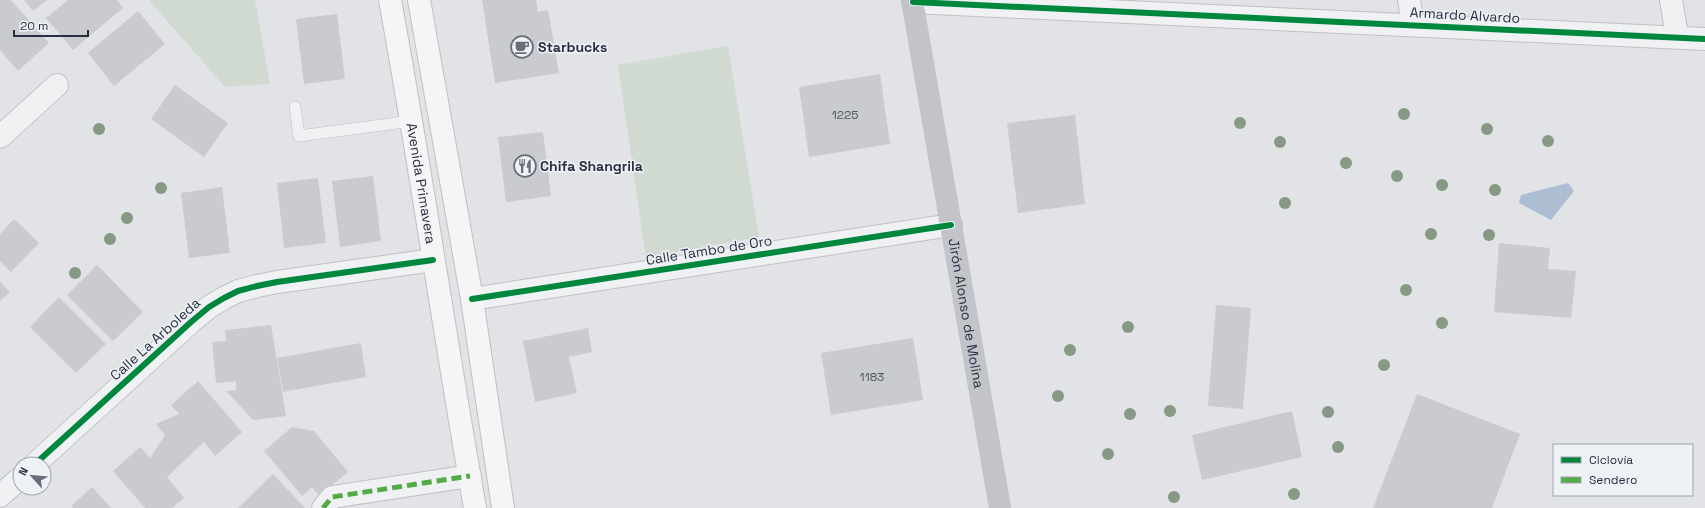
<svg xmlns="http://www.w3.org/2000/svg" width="1705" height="508" font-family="'Space Grotesk',sans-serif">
<rect width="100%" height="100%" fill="#e1e3e6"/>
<!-- green -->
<g fill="#d0dad1">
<path d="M149,0H255L270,84L225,87Z"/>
<path d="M728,46L759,237L646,258L618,65Z"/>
</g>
<!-- water -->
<path fill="#adbed3" d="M1568,183L1574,191L1551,220L1519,203L1521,195Z"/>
<!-- building -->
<g fill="#c9cbce">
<path d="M0,0H11L49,43L18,71L0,50Z"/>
<path d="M24,0H47L33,11Z"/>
<path d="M68,0H117L123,8L73,50L46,18Z"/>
<path d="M482,0H536L538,12L548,10L559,73L495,83Z"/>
<path d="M138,11L165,44L114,86L88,53Z"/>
<path d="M337,14L345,79L304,84L296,19Z"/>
<path d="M880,74L890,144L809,157L799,87Z"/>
<path d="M175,85L228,123L204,157L151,119Z"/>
<path d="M1075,115L1085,204L1018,213L1007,123Z"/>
<path d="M543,132L551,196L506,202L498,137Z"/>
<path d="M373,176L381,241L340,247L332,181Z"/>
<path d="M318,178L326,243L284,248L277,183Z"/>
<path d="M222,187L230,253L189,258L181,193Z"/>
<path d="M14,219L39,243L11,272L0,261V234Z"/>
<path d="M1499,243L1550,248L1548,269L1576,271L1571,318L1494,312Z"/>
<path d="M97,265L143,312L113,341L67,295Z"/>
<path d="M0,282L10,292L0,301Z"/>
<path d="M59,297L106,344L76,373L30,327Z"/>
<path d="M1216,305L1251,308L1243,409L1208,406Z"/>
<path d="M271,325L286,416L253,420L226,391L236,390V381L216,383L212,342L226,341L225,330Z"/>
<path d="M588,328L592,352L569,357L577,393L535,402L523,341Z"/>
<path d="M913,338L923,400L831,415L821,353Z"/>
<path d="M361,343L366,377L283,392L277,358Z"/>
<path d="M198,381L242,432L215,456L204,442L167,477L184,498L172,508H145L113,471L140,447L150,458L165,435L156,424L179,414L171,405Z"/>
<path d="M1417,394L1520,434L1492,508H1373Z"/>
<path d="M1292,411L1302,457L1202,480L1192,435Z"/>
<path d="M292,427L314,431L348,472L319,496L312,487L302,496L264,451Z"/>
<path d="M273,474L305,508H238Z"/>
<path d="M92,487L111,508H73L71,506Z"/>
</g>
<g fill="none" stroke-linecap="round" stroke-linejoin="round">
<!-- lane casing -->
<g stroke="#bfc1c4" stroke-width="12">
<path id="lane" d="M295,107L299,136L412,121"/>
</g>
<!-- street casing -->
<g stroke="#bfc1c4" stroke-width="24">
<g id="street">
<path d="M1409,0L1413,25"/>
<path d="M1671,0L1677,36"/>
<path d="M913,2L1705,39"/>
<path d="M0,137L57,85"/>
<path d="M472,299L951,225"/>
<path d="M35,464L191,322L209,307L224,298L238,291L257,286L277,282L433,260"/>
<path d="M0,496L20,478"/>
<path d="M323,508L332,497L470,476"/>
</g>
</g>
<!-- primary casing -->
<g stroke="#bdc0c4" stroke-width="24">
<g id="primary">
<path id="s2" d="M390,0C421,169 445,339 475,508"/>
<path d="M419,0L472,299L503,508"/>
</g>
</g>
<!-- lane -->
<use href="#lane" stroke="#f0f1f3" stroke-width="11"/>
<!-- street -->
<use href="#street" stroke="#f0f1f3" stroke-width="22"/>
<!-- secondary -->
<path stroke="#c2c4c9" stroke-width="22" id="s1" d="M912,0L1000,508"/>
<!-- primary -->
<use href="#primary" stroke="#f5f5f6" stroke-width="22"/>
<!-- quiet -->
<path stroke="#53ab46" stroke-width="5" stroke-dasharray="10 5" stroke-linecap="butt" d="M323,508L332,497L470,476"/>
<!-- cycleway casing -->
<g stroke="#eef1f6" stroke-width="8">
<g id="cycleway">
<path d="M913,2L1705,39"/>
<path d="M472,299L951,225"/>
<path d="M35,464L191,322L209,307L224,298L238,291L257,286L277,282L433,260"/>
</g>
</g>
<!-- cycleway -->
<use href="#cycleway" stroke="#00873e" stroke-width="6"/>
</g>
<!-- trees -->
<g fill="#859984">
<circle cx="1404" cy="114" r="6"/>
<circle cx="1240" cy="123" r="6"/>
<circle cx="99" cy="129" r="6"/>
<circle cx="1487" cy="129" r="6"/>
<circle cx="1548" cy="141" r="6"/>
<circle cx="1280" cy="142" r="6"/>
<circle cx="1346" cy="163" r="6"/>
<circle cx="1397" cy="176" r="6"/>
<circle cx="1442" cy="185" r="6"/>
<circle cx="161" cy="188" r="6"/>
<circle cx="1495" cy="190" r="6"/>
<circle cx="1285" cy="203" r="6"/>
<circle cx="127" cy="218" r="6"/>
<circle cx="1431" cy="234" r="6"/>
<circle cx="1489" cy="235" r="6"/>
<circle cx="110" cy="239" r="6"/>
<circle cx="75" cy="273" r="6"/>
<circle cx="1406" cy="290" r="6"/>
<circle cx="1442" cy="323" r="6"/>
<circle cx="1128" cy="327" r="6"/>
<circle cx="1070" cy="350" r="6"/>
<circle cx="1384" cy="365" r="6"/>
<circle cx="1058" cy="396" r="6"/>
<circle cx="1170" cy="411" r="6"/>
<circle cx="1328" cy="412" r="6"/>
<circle cx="1130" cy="414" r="6"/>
<circle cx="1338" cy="447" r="6"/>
<circle cx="1108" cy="454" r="6"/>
<circle cx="1294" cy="494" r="6"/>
<circle cx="1174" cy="497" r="6"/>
</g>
<!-- icons -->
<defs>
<g id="cafe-ring" transform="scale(1.15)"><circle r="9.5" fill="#eef1f6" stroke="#686e7a" stroke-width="1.5"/><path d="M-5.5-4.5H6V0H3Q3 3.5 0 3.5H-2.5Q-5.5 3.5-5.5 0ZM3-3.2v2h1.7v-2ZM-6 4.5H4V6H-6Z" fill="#686e7a"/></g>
<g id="restaurant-ring" transform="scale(1.15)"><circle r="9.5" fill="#eef1f6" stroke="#686e7a" stroke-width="1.5"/><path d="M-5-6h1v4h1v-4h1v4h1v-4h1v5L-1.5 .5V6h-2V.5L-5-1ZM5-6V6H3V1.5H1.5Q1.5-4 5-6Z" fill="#686e7a"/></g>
</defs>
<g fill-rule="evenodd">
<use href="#cafe-ring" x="522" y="47"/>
<use href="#restaurant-ring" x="525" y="166"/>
</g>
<g text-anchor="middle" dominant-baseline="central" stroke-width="3" stroke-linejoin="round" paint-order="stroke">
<!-- number labels -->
<g font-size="12" fill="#505764">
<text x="845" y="115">1225</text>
<text x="872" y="377">1183</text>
</g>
<!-- street labels -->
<g font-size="14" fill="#272f40" stroke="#eef1f6">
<text transform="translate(1465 15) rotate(3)">Armardo Alvardo</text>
<text stroke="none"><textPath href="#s2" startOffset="186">Avenida Primavera</textPath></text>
<text transform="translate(709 250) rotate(-9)">Calle Tambo de Oro</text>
<text stroke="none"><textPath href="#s1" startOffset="318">Jirón Alonso de Molina</textPath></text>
<text transform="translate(155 339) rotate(-42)">Calle La Arboleda</text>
</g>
<!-- poi labels -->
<g font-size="14" font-weight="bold" fill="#272f40" stroke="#eef1f6" text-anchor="start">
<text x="538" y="47">Starbucks</text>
<text x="540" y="166">Chifa Shangrila</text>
</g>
</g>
<!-- legend -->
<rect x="1553" y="444" width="140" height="52" fill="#eef1f6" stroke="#9ea3ad"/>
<rect x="1561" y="457" width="20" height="6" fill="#00873e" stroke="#9ea3ad"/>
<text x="1589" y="464" font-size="12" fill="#272f40">Ciclovía</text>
<rect x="1561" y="477" width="20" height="6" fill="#53ab46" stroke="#9ea3ad"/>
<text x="1589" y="484" font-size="12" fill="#272f40">Sendero</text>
<!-- north arrow -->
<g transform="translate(32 476) rotate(297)"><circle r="19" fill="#eef1f6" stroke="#9ea3ad"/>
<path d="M0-3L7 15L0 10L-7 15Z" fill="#686e7a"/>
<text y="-6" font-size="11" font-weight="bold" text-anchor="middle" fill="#272f40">N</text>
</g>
<!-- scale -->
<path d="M14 30v6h74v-6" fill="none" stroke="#272f40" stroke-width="2"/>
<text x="20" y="30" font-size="12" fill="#272f40" stroke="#eef1f6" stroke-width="3" paint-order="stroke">20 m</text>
</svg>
